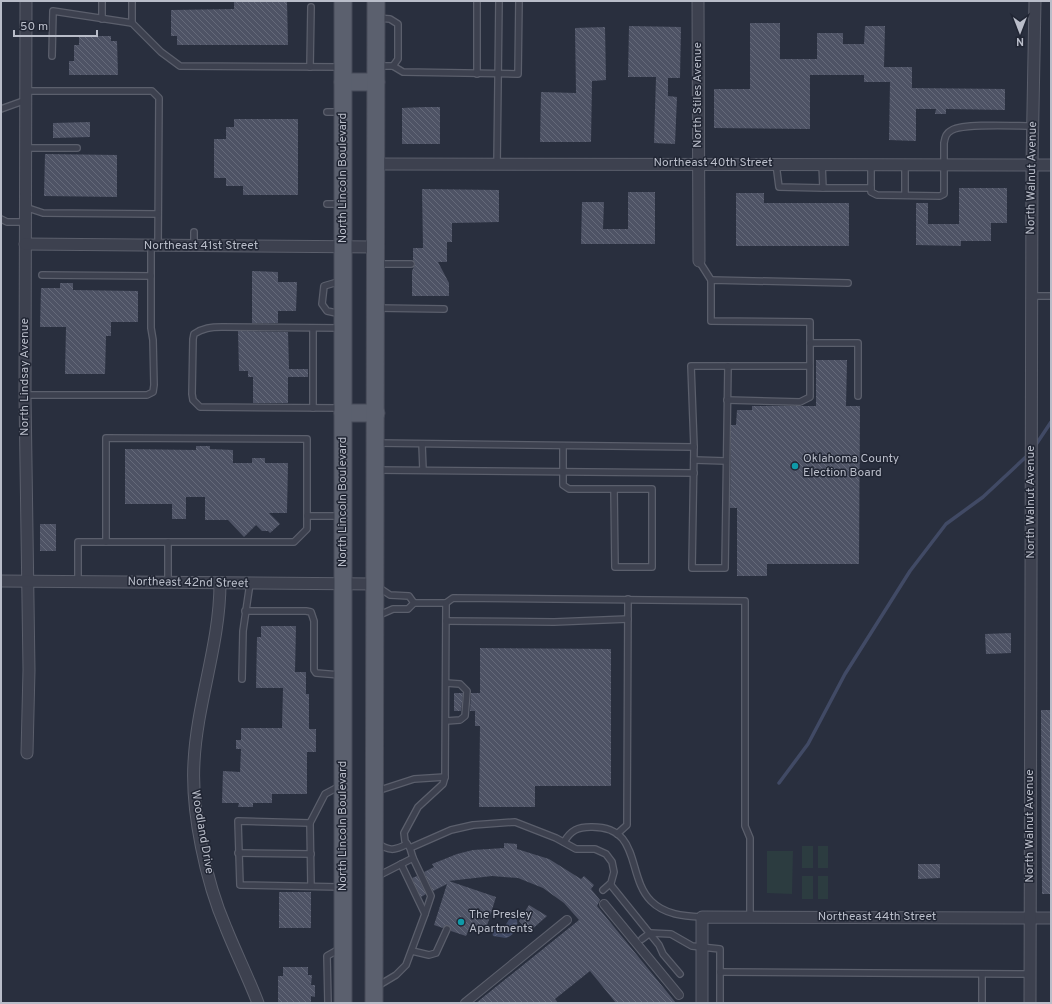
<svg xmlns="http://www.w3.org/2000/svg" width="1052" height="1004" font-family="Overpass,sans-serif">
<defs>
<pattern id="water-waves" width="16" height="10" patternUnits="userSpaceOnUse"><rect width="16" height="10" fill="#414a65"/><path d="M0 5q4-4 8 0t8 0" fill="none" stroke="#5a627a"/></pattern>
<pattern id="building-back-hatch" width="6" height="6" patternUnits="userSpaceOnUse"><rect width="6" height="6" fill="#4e5365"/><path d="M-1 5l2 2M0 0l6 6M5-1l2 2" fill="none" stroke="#656a7a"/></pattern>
</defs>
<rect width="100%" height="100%" fill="#292f3e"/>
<!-- garden -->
<g fill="#2c3c40">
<rect x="802" y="846" width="11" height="22"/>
<rect x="818" y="846" width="10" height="22"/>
<path d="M767,851H793L792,894L767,893Z"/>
<rect x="802" y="876" width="11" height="23"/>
<rect x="818" y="876" width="10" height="23"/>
</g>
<!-- water -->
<path fill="url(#water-waves)" d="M511,916L516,917C520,926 515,935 506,938L493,936L491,928L494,926H505Z"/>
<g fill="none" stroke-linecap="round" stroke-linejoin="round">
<!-- stream -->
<g stroke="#414a65" stroke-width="3.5">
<path d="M1035,446L1051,422"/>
<path d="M779,783L808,744L845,674L910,571L946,524L983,497L1029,454"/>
</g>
</g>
<!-- building -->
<g fill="url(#building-back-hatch)">
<path d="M234,1H287L288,45H177V36H171V10L234,9Z"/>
<path d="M750,23H780V59H817V33H843V44H864L865,26H885L884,67H912V88L1005,89V110L946,109V114H935L936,109H916V141L889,140L890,82H864V75H810V129L714,128V89H750Z"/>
<path d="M629,26L681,27L680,78H668V96L677,97L675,144L654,143L656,77H628Z"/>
<path d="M605,27L606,80L592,81L591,142H540L541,92L576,93L575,28Z"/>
<path d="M79,36H111V41H117L118,75H69V61H74V45H79Z"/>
<path d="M425,107H440V144H402V108Z"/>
<path d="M234,119H298V195H243V186H226V178H214V139H226V127H234Z"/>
<path d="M90,122V137L53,138V123Z"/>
<path d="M45,154L117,155V197L44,196Z"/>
<path d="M959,188H1007V223H991V241H961V246L916,245V203H928V224H959Z"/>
<path d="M422,189L499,190V222L452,223V242H447V262H438L449,283V296H412V271L415,264L413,260V248H423Z"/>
<path d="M628,192H655V244H581L582,202H604L603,229H628Z"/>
<path d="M736,193H764V203H849V246H736Z"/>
<path d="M252,271L278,272V282H297L296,311H278V323H252Z"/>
<path d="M60,283H73V290L138,291V322H111V336H106L105,374H65L66,327H40L41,288H60Z"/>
<path d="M238,331L288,332L289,369H308V377H288V403H253V377H248V371H239Z"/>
<path d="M816,360H847L846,406H860L859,564H767V576H737V508H730L731,425H736L737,410H752V406H816Z"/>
<path d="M196,446H210V449L233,450V463H252V458H265V463H288L287,513H269L280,524L270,533L268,531H262L256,525L244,537L228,520H205V497H186V519H172V504H125V449L196,450Z"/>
<rect x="40" y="524" width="16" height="27"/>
<path d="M261,626H296L295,672H306V694H309V729H316V752H307V794H272V803H253V807H238L239,803H222L223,771L240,772L241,749H236V740H241V728H282L283,688H256L257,637H261Z"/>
<path d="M1011,633V653L986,654L985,634Z"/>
<path d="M480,648L611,649V786H535V807H479L480,726H475V711H470L471,693H480Z"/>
<path d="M454,693H463L461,711H454Z"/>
<path d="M1041,710H1051V894H1042Z"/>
<path d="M504,843L517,844V849L549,859L581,879L584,876L594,885L591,889L600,900L597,906L676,1003H616L590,971L555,999L558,1003H476L579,920L564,903L543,888L518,878L492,876L449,881L496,897L486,929L471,924L466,936L451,931L448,925L443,928L434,925L447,884L433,891L424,872L434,867L432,864L457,854L473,850L504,848Z"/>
<path d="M918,864H940V878L918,879Z"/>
<path d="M417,876L426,894L421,897L412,878Z"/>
<rect x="279" y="892" width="32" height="36"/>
<path d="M529,905L547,916L529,932L519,921Z"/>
<path d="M283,967H308V975H312L311,985H315V997L311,996V1003H278V976H283Z"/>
</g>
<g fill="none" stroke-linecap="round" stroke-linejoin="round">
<!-- service casing -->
<g stroke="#5b5f6c" stroke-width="8">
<g id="service">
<path d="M132,1V23"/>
<path d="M377,18L390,19L398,24V59L393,66"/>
<path d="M102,19V1"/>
<path d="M52,56L53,11L132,23L161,52L180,66L341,67"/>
<path d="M377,66H393L403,72L518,74L519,1"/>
<path d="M310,67L311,7"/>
<path d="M477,74V1"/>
<path d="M26,91H152L159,98L158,245"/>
<path d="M1,109L26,100"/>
<path d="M327,112H341"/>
<path d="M25,148H77"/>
<path d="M497,164L499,1"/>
<path d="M776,164L779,187L823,188"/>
<path d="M822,164L823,188H871"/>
<path d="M871,164V192L877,195L940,196L944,194V143C945,137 946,133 952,130C965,123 1015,126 1032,126"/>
<path d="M905,164V195"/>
<path d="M327,204H341"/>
<path d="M25,207L43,213L158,214"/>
<path d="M1,219L7,222H25"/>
<path d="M194,232V246"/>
<path d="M699,261L711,280"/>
<path d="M378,264H411"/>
<path d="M42,275L151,276"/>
<path d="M341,281L324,286L322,304L327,311L341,314"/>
<path d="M1031,296H1051"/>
<path d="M376,308L444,309"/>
<path d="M313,328V408"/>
<path d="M810,343H858V396"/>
<path d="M691,366H728L725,568H692L694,447Z"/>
<path d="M810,366V322L711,321V280L848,283"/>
<path d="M25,395H147L153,392L154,385L153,340L151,328V245"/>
<path d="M727,400L800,402L810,397V366H728"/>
<path d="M340,408L200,407L193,400L192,394L193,339L194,334C203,328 211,327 222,327L341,328"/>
<path d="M376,443L694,447"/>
<path d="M422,444L423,470"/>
<path d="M563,446V485L569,489H652V567H615L614,489"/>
<path d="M694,460L726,461"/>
<path d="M376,470L694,473"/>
<path d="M106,542V438L307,439V516"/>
<path d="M168,542H294L307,529V516H342"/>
<path d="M78,582V542H168V582"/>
<path d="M378,587L390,595L409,596L414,603"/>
<path d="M245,611H306L311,612L314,621V670L316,673L340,675"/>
<path d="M377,616L393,609H408L414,603H446L453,598L745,601V826L750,838V917"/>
<path d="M446,621L554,622L628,619"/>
<path d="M242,679L243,631L250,583"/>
<path d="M446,721L460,720L465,716L467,691L460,684L446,683"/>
<path d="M340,786L325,794L310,823L238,821L240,885L340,887"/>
<path d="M377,791L414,779L445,777"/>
<path d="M310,823L311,886"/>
<path d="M617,834L627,825L628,599"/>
<path d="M564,842C571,830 578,827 591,827C642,826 626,876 651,901C665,915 684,916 702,917"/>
<path d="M377,843C389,851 394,851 407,844"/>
<path d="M410,848L451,830L473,825L515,822L556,838L576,849H595L606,854L612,862L614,872L611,883L603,890"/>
<path d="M238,853L311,854"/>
<path d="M376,877L413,858"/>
<path d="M610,884L659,945L663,954L680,974"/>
<path d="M425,914L431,896L413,858L410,848L405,841L404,833L418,807L443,784L445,777L446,603"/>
<path d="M642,939L650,933L671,934L692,946L720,949V1003"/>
<path d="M412,951L429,955L436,953L447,929"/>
<path d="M720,972L1029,974"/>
<path d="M376,987L396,975L406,965L425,914L401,864"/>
<path d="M328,1003L327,956L341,948"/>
<path d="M982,1003V974"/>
</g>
</g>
<!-- pedestrian casing -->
<g stroke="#5b5f6c" stroke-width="10">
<g id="pedestrian">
<path d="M604,904L679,995"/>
<path d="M465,1003L567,920"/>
</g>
</g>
<!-- minor casing -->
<g stroke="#5b5f6c" stroke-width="13">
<g id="minor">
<path d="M26,1L25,395L29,670L27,753"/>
<path d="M698,1L699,261"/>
<path d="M376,164L1051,165"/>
<path d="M25,244L376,247"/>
<path d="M1,581L375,584"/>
<path d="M220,583C220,644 197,702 194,762C191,812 206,882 226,928C236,953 248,977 258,1003"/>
<path d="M702,1003V917L1051,918"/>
<path d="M1030,1003L1032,164L1035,1"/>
</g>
</g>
<!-- primary casing -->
<g stroke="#464a58" stroke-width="19">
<g id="primary">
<path d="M343,82H376"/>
<path d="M343,413H376"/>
<path d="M343,1003V1"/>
<path d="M374,1003L376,1"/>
</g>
</g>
<!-- service -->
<use href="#service" stroke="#3d414f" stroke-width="5.5"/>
<!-- pedestrian -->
<use href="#pedestrian" stroke="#3d414f" stroke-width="8"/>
<!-- minor -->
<use href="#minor" stroke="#3d414f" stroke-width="11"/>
<!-- primary -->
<use href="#primary" stroke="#5b606e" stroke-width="17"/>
</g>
<!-- markers -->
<g fill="#0f9aa8" stroke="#212634" stroke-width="1.5">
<circle cx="795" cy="466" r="4"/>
<circle cx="461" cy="922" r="4"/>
</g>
<g text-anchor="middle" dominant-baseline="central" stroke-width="3" stroke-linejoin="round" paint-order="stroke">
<!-- street labels -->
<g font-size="12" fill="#b9bdc9" stroke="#212634">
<text transform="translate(698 95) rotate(-90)">North Stiles Avenue</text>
<text x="713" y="163">Northeast 40th Street</text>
<text transform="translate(343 178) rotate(-90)">North Lincoln Boulevard</text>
<text transform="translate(1032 178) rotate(-89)">North Walnut Avenue</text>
<text x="201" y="246">Northeast 41st Street</text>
<text transform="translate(25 377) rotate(-90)">North Lindsay Avenue</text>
<text transform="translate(343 502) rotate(-90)">North Lincoln Boulevard</text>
<text transform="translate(1031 502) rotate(-90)">North Walnut Avenue</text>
<text transform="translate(188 583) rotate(1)">Northeast 42nd Street</text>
<text transform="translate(343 826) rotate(-90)">North Lincoln Boulevard</text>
<text transform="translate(1030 826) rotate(-90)">North Walnut Avenue</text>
<text transform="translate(202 832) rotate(80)">Woodland Drive</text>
<text x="877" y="917">Northeast 44th Street</text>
</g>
<!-- poi labels -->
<g font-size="12" fill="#b9bdc9" stroke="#212634" text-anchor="start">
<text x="803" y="459">Oklahoma County<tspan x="803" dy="14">Election Board</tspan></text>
<text x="469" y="915">The Presley<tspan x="469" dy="14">Apartments</tspan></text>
</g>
</g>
<!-- border -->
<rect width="1052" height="1004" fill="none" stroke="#b9bdc9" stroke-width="4"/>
<!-- north arrow -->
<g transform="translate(1020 32) rotate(180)" stroke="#212634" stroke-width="3" paint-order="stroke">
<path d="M0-3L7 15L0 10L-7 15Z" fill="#b9bdc9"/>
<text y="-6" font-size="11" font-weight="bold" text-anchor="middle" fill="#b9bdc9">N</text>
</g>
<!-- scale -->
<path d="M14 30v6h83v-6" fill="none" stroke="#b9bdc9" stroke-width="2"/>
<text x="20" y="30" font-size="12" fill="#b9bdc9" stroke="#212634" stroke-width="3" paint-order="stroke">50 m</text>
</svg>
